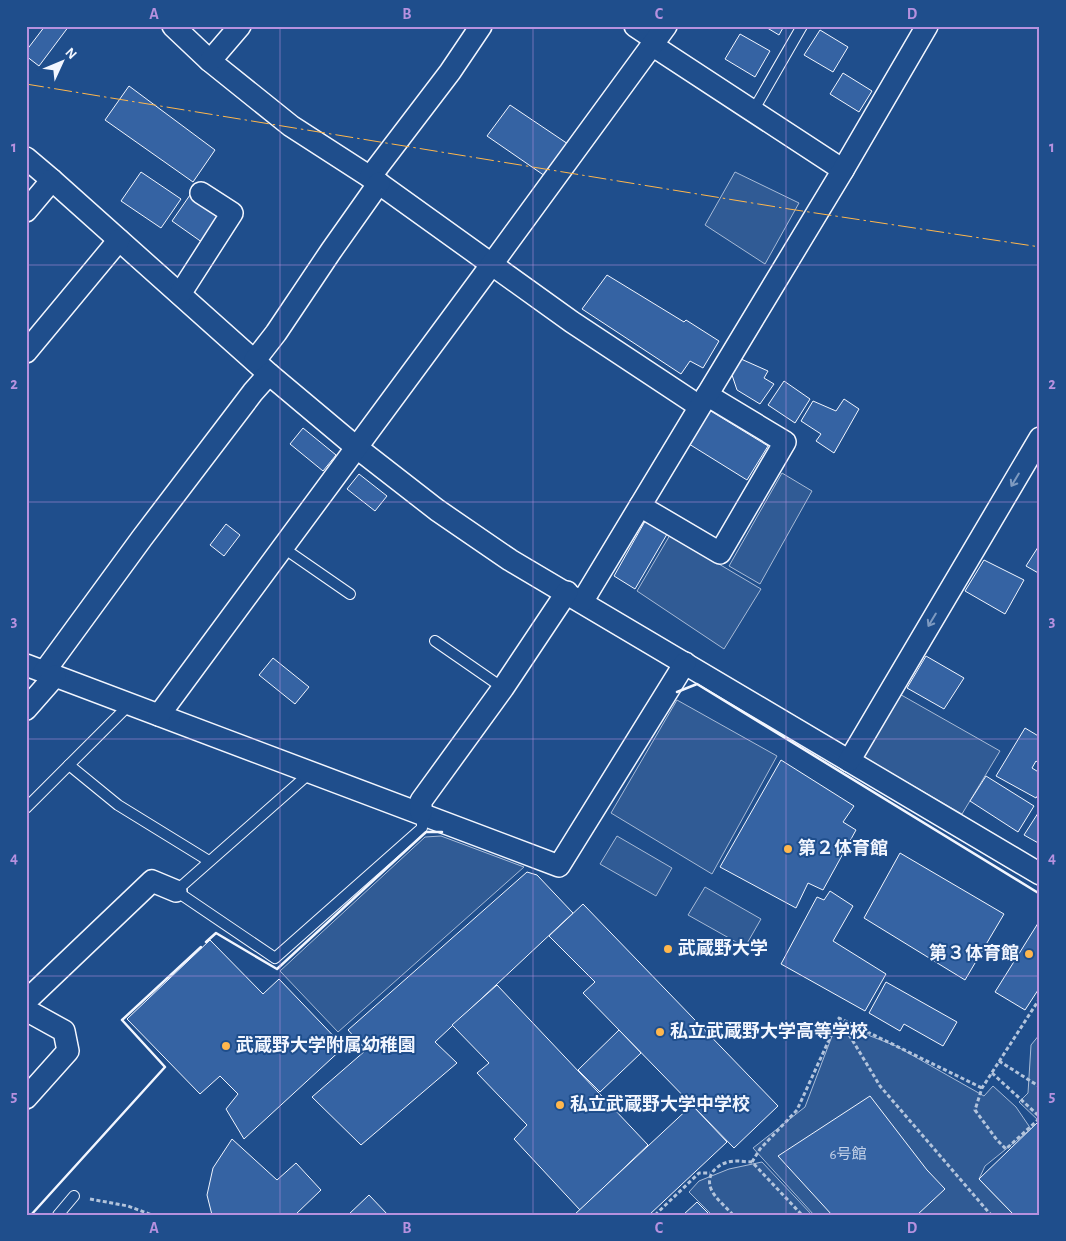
<svg xmlns="http://www.w3.org/2000/svg" width="1066" height="1241" font-family="'Alegreya Sans','Noto Sans JP',sans-serif">
<rect width="100%" height="100%" fill="#1f4e8c"/>
<!-- built -->
<g fill="#305b95" stroke="#a8bbd7">
<path d="M735,172L799,203L765,264L705,225Z"/>
<path d="M782,473L812,491L760,584L729,566Z"/>
<path d="M670,535L761,589L724,649L637,591Z"/>
<path d="M896,692L1000,751L962,814L860,755Z"/>
<path d="M677,700L777,756L712,874L611,813Z"/>
<path d="M441,836L524,867L338,1032L280,971L425,837Z"/>
<path d="M617,836L672,868L656,896L600,864Z"/>
<path d="M705,887L761,919L745,947L688,915Z"/>
<path d="M837,1023L896,1046L984,1096L993,1086L1016,1107L1031,1129L985,1166L979,1179L1014,1215H814L753,1148L805,1107Z"/>
<path d="M1040,1034V1122L1019,1102L1028,1093L1031,1045Z"/>
<path d="M762,1162L812,1215H712L689,1192L699,1181L729,1169Z"/>
</g>
<!-- building -->
<g fill="#3563a3" stroke="#f2f6ff">
<path d="M45,26H69L39,66L26,56V51Z"/>
<path d="M764,26H784L779,35Z"/>
<path d="M820,30L848,47L833,72L804,55Z"/>
<path d="M740,34L770,51L755,77L725,59Z"/>
<path d="M843,73L872,91L859,112L830,94Z"/>
<path d="M129,86L215,150L193,182L105,120Z"/>
<path d="M510,105L568,144L545,176L487,136Z"/>
<path d="M141,172L181,199L161,228L121,201Z"/>
<path d="M190,195L224,217L206,245L172,221Z"/>
<path d="M607,275L684,322L686,320L719,341L703,368L690,361L681,374L582,309Z"/>
<path d="M741,359L768,371L764,378L774,384L760,404L737,390L732,375Z"/>
<path d="M784,381L810,399L795,423L768,405Z"/>
<path d="M844,399L859,409L834,453L816,441L821,434L801,421L813,401L836,411Z"/>
<path d="M709,410L768,446L747,480L689,444Z"/>
<path d="M303,428L336,455L323,471L290,444Z"/>
<path d="M359,474L387,496L375,511L347,489Z"/>
<path d="M648,516L670,529L635,589L614,576Z"/>
<path d="M226,524L240,535L224,556L210,545Z"/>
<path d="M1040,544V574L1026,566Z"/>
<path d="M984,560L1024,580L1005,614L965,591Z"/>
<path d="M926,656L964,678L944,709L907,688Z"/>
<path d="M273,658L309,687L295,704L259,675Z"/>
<path d="M1025,728L1040,737V764L1036,761L1032,768L1040,773V792L1036,798L996,776Z"/>
<path d="M781,760L854,806L843,822L856,830L823,890L808,883L796,908L720,867Z"/>
<path d="M986,776L1034,806L1018,832L970,801Z"/>
<path d="M1040,810V844L1024,835Z"/>
<path d="M900,853L1004,914L965,980L864,918Z"/>
<path d="M527,872L537,875L573,913L435,1042L457,1063L361,1145L312,1097L366,1050L348,1030Z"/>
<path d="M830,891L853,906L833,941L886,974L865,1011L781,964L817,897L824,900Z"/>
<path d="M583,904L778,1106L734,1148L583,993L595,982L549,936Z"/>
<path d="M1040,920V987L1025,1010L995,992Z"/>
<path d="M210,940L263,994L279,979L344,1047L244,1139L226,1109L238,1094L220,1076L200,1094L127,1019Z"/>
<path d="M886,982L957,1022L943,1046L904,1024L900,1031L869,1013Z"/>
<path d="M497,985L648,1145L580,1210L514,1139L527,1125L477,1073L489,1063L452,1025Z"/>
<path d="M619,1030L641,1053L600,1092L578,1070Z"/>
<path d="M870,1096L927,1170L945,1189L917,1215H832L778,1156Z"/>
<path d="M692,1105L727,1142L649,1215H574Z"/>
<path d="M1039,1121L1040,1215H1014L979,1179Z"/>
<path d="M232,1139L277,1180L296,1163L321,1190L295,1215H212L207,1195L213,1168Z"/>
<path d="M369,1195L388,1215H348Z"/>
<path d="M697,1202L710,1215H683Z"/>
</g>
<g fill="none" stroke-linecap="round" stroke-linejoin="round">
<!-- lane casing -->
<g stroke="#f2f6ff" stroke-width="12">
<g id="lane">
<path d="M753,111L802,26"/>
<path d="M282,547L350,594"/>
<path d="M435,641L503,688"/>
<path d="M69,765L118,805L209,861"/>
<path d="M311,772L176,891L275,958L422,828V814"/>
<path d="M26,808L130,704"/>
<path d="M58,1215L74,1196"/>
</g>
</g>
<!-- street casing -->
<g stroke="#f2f6ff" stroke-width="24">
<g id="street">
<path d="M173,26L210,61L291,126L370,177L572,322L699,406"/>
<path d="M635,26L656,40"/>
<path d="M652,45L843,170"/>
<path d="M210,61L240,26"/>
<path d="M26,158L52,180L269,374L356,447L437,510L510,560L1040,874"/>
<path d="M370,177L450,72L481,26"/>
<path d="M26,211L52,180"/>
<path d="M180,294L232,213L201,193"/>
<path d="M26,352L119,240"/>
<path d="M255,360L276,333L331,251L379,183"/>
<path d="M640,506L720,553L785,442L707,395"/>
<path d="M582,602L843,170L927,26"/>
<path d="M26,665L559,866L685,663"/>
<path d="M44,672L142,538L253,392L269,374"/>
<path d="M26,709L55,676"/>
<path d="M159,715L492,264L666,26"/>
<path d="M849,761L1040,438"/>
<path d="M421,813V801L503,688L567,592"/>
<path d="M26,1001L152,881L176,891"/>
<path d="M26,1010L64,1031L68,1051L26,1098"/>
</g>
</g>
<!-- path -->
<g stroke="#b3c4dc" stroke-width="3" stroke-dasharray="4 2.5" stroke-linecap="butt">
<path d="M1040,998L982,1088L975,1110L997,1140L1006,1149L1040,1118"/>
<path d="M839,1018L880,1086L991,1215"/>
<path d="M999,1061L1040,1087"/>
<path d="M992,1073L1040,1117"/>
<path d="M752,1162L760,1149L797,1110L839,1018L982,1088"/>
<path d="M90,1199L128,1206L152,1215"/>
<path d="M655,1215L699,1173H710"/>
<path d="M733,1215C726,1207 717,1200 712,1191C703,1174 720,1161 736,1161C741,1161 747,1162 752,1162L802,1215"/>
<path d="M1039,1215L1040,1214"/>
</g>
<!-- lane -->
<use href="#lane" stroke="#1f4e8c" stroke-width="10"/>
<!-- street -->
<use href="#street" stroke="#1f4e8c" stroke-width="21"/>
<!-- wall -->
<g stroke="#f2f6ff" stroke-width="2.5">
<path d="M677,692L697,684L1040,894"/>
<path d="M206,942L216,933L277,969L426,832H442"/>
<path d="M31,1215L165,1067L122,1020L201,947"/>
</g>
<!-- power -->
<path stroke="#ffb74d" stroke-width="1" stroke-dasharray="18 4 2.5 4" stroke-linecap="butt" d="M26,84L789,209L1040,247"/>
</g>
<!-- one-way arrows -->
<defs><path id="oneway-shaft" d="M-6 0H5M1.5-3L5.5 0L1.5 3" fill="none" stroke-width="1.6" stroke-linecap="round" stroke-linejoin="round" transform="scale(1.25)"/></defs>
<g stroke="#7e9ac0">
<use href="#oneway-shaft" transform="translate(1015 480) rotate(121)"/>
<use href="#oneway-shaft" transform="translate(932 620) rotate(121)"/>
</g>
<!-- grid -->
<path fill="none" stroke="#b691df" stroke-width="1" stroke-opacity="0.55" d="M280,26V1215M533,26V1215M786,26V1215M26,265H1040M26,502H1040M26,739H1040M26,976H1040"/>
<!-- markers -->
<g fill="#ffb74d" stroke="#1f4e8c" stroke-width="2">
<circle cx="788" cy="849" r="5"/>
<circle cx="668" cy="949" r="5"/>
<circle cx="1029" cy="954" r="5"/>
<circle cx="660" cy="1032" r="5"/>
<circle cx="226" cy="1046" r="5"/>
<circle cx="560" cy="1105" r="5"/>
</g>
<g text-anchor="middle" dominant-baseline="central" stroke-width="4" stroke-linejoin="round" paint-order="stroke">
<!-- number labels -->
<g font-size="15" fill="#c3d1e8">
<text x="848" y="1154">6号館</text>
</g>
<!-- poi labels -->
<g font-size="18" font-weight="bold" fill="#f2f6ff" stroke="#1f4e8c" text-anchor="start">
<text x="798" y="849">第２体育館</text>
<text x="678" y="949">武蔵野大学</text>
<text x="1019" y="954" text-anchor="end">第３体育館</text>
<text x="670" y="1032">私立武蔵野大学高等学校</text>
<text x="236" y="1046">武蔵野大学附属幼稚園</text>
<text x="570" y="1105">私立武蔵野大学中学校</text>
</g>
</g>
<!-- border -->
<rect width="1066" height="1241" fill="none" stroke="#1f4e8c" stroke-width="55"/>
<!-- north arrow -->
<g transform="translate(62 62) rotate(46)" stroke="#1f4e8c" stroke-width="4" paint-order="stroke">
<path d="M0-4L9 19L0 12L-9 19Z" fill="#f2f6ff"/>
<text y="-8" font-size="14" font-weight="bold" text-anchor="middle" fill="#f2f6ff">N</text>
</g>
<rect x="28" y="28" width="1010" height="1186" fill="none" stroke="#b691df" stroke-width="2"/>
<g font-size="16" text-anchor="middle" font-weight="bold" fill="#b691df">
<text x="154" y="19">A</text>
<text x="407" y="19">B</text>
<text x="659" y="19">C</text>
<text x="912" y="19">D</text>
<text x="14" y="152">1</text>
<text x="1052" y="152">1</text>
<text x="14" y="389">2</text>
<text x="1052" y="389">2</text>
<text x="14" y="626">3</text>
<text x="1052" y="626">3</text>
<text x="14" y="863">4</text>
<text x="1052" y="863">4</text>
<text x="14" y="1101">5</text>
<text x="1052" y="1101">5</text>
<text x="154" y="1233">A</text>
<text x="407" y="1233">B</text>
<text x="659" y="1233">C</text>
<text x="912" y="1233">D</text>
</g>
</svg>
